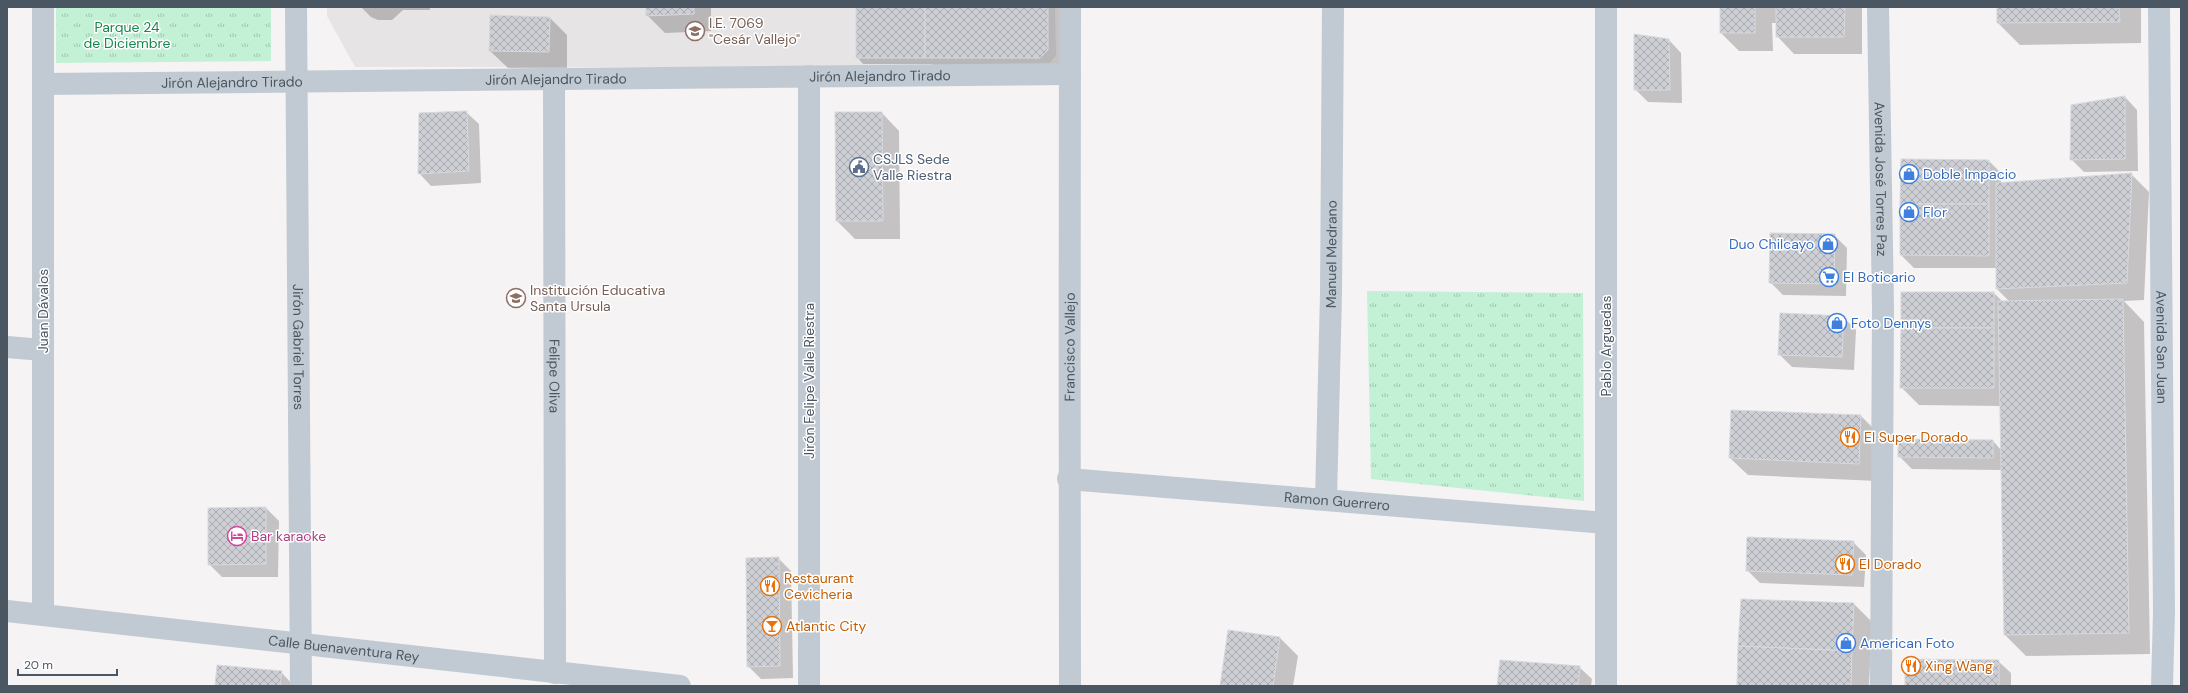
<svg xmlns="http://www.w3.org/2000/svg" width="2188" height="693" font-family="'DM Sans',sans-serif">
<defs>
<pattern id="park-tufts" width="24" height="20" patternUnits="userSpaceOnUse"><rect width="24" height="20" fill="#c3f1d5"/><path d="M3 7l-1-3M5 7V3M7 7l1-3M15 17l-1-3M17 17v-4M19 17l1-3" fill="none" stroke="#a0c6b0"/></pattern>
<pattern id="building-cross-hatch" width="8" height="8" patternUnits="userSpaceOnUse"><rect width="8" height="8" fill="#cdcfd5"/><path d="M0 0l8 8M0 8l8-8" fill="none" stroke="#a8abb0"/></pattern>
</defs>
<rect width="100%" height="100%" fill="#f5f3f3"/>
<!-- education -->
<path fill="#e6e4e5" d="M327,7H1055L1056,56L1046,67H355L327,16Z"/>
<!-- park -->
<g fill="url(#park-tufts)">
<path d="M56,7H271V61L56,63Z"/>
<path d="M1367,291L1583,293L1584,501L1371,479Z"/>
</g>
<!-- shadow -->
<g fill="#0003">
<path d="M361,7H430V10H403L392,20H378L371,17Z"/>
<path d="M491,7H619V8Z"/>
<path d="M647,7H711V31L665,33L647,15Z"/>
<path d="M857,7H1066V68L943,75L932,64H863L857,57Z"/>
<path d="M1721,7H1862V54H1794L1777,36V23H1772L1773,51H1739L1721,33Z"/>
<path d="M1911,7H1937L1912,8Z"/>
<path d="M1998,7H2141V43L2020,45L1998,23Z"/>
<path d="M550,18L567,35V69L508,68L490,51Z"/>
<path d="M1669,40L1681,53L1682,103L1648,102L1635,89Z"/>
<path d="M2125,97L2137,110L2138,171L2084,172L2071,159Z"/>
<path d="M466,112L479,124L481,183L431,186L419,173Z"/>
<path d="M882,113L899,131L900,239H855L837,221Z"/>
<path d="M1902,160L1989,161L2001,173V183L2131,174L2149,192L2144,300L2124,301L2144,322L2150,654L2026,656L2005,635L2002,470L1912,469L1899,456L1993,441L2001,450V406L1919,405L1901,387L1994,293L2003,302H2010L1997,289V268H1914L1901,255Z"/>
<path d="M1834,235L1847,248L1846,296L1783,295L1770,282Z"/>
<path d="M1843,317L1856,330L1854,370L1792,367L1779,354Z"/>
<path d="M1861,416L1879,434L1877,481L1748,475L1730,458Z"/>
<path d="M266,508L279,521L278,577H222L209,564V509Z"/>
<path d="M1853,542L1866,555L1864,587L1760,583L1747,570Z"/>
<path d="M778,558L791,571L793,678L761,679L748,666Z"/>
<path d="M1854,604L1872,622L1869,686H1738Z"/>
<path d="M1280,638L1298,656L1293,686H1221Z"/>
<path d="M1998,661L2011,673V686H1906Z"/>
<path d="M1579,667L1592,679L1591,686H1499Z"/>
<path d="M281,672L294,686H216Z"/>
</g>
<!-- building -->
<g fill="url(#building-cross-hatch)" stroke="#d7d9de">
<path d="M646,7H694V14L646,16Z"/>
<rect x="856" y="7" width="69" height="51"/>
<path d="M925,7H1048V50L1040,58H925Z"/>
<rect x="1720" y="7" width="35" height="26"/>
<path d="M1776,7H1845L1844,37H1776Z"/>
<path d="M1997,7H2119L2120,22L1997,23Z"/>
<path d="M490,15L550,17L549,52L489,51Z"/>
<path d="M1634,34L1669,39L1670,90H1634Z"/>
<path d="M2125,96V159L2070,160L2071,105Z"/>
<path d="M467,111L469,171L418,174L419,113Z"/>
<path d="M835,112H882L883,221H836Z"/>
<path d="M1901,159L1989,160V204H1900Z"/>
<path d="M2132,173L2127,283L1996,289V183Z"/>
<path d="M1900,204H1989V256L1900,255Z"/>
<path d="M1770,233L1835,234L1834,284L1769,283Z"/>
<rect x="1901" y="292" width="93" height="36"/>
<path d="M2123,299L2129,633L2004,635L1998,301Z"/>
<path d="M1780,313L1844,316L1842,357L1778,355Z"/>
<path d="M1901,328H1994V388H1900Z"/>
<path d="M1731,410L1861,415L1859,464L1729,458Z"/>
<path d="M1898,439L1993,440V458L1898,457Z"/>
<path d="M266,507V564L208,565V508Z"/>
<path d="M1747,537L1854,541L1852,575L1746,571Z"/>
<path d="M779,557L780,666L747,667L746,558Z"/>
<path d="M1741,599L1854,603L1852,651L1738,646Z"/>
<path d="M1228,630L1280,637L1273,686H1220Z"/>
<path d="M1738,646L1852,651L1851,686H1737Z"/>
<path d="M1905,659L1999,660V686H1905Z"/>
<path d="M1500,660L1580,666L1578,686H1497Z"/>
<path d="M217,665L282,671L280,686H215Z"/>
</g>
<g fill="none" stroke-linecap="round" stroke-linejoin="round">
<!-- minor -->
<g stroke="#c1cad2" stroke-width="22">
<path d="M43,7V615"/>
<path id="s1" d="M1878,7L1883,308L1881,686"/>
<path id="s2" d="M554,79L555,673"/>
<path id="s3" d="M43,84L1070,74"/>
<path d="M7,347L43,350"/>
<path id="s4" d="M1068,479L1606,523"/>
<path id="s5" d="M1326,500L1331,293L1333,7"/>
<path id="s6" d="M7,611L680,686"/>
<path d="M809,686V76"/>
<path id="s7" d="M1070,686C1068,460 1071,233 1070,7"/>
<path d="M1606,686V7"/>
</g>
<!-- tertiary -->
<path stroke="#c1cad2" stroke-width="22" id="s8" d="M296,7L301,686"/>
<!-- secondary -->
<path stroke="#c1cbd6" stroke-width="22" id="s9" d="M2159,7L2164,612L2162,686"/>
</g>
<!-- icons -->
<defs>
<g id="school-ring" transform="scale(1)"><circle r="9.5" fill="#fff" stroke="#8d6e63" stroke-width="1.5"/><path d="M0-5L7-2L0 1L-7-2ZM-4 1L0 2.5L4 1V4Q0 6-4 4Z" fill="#8d6e63"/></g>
<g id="civic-ring" transform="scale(1)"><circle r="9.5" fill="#fff" stroke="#5c6f8a" stroke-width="1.5"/><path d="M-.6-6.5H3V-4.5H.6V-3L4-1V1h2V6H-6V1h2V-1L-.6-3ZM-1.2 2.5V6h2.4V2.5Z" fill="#5c6f8a"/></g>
<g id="shop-ring" transform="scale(1)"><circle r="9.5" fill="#fff" stroke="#3f7fe0" stroke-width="1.5"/><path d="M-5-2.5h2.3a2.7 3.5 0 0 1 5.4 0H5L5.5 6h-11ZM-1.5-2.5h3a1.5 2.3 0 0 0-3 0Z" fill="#3f7fe0"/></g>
<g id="supermarket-ring" transform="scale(1)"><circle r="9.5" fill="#fff" stroke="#3f7fe0" stroke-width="1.5"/><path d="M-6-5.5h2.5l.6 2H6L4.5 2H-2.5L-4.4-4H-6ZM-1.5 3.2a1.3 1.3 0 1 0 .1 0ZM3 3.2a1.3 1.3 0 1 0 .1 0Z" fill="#3f7fe0"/></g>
<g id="restaurant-ring" transform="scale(1)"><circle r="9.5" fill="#fff" stroke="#e8710a" stroke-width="1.5"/><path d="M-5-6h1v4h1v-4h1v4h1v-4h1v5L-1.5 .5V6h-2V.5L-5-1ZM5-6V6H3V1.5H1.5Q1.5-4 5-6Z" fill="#e8710a"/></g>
<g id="hotel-ring" transform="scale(1)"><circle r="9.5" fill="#fff" stroke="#d1479c" stroke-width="1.5"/><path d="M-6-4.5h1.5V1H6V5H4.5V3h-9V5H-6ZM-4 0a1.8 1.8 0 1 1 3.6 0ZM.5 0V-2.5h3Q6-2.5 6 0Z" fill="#d1479c"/></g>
<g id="bar-ring" transform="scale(1)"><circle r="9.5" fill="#fff" stroke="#e8710a" stroke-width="1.5"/><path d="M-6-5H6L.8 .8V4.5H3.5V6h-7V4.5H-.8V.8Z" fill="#e8710a"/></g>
</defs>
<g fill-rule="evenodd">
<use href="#school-ring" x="695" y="31"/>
<use href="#civic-ring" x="859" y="167"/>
<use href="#shop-ring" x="1909" y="174"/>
<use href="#shop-ring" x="1909" y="212"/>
<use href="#shop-ring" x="1828" y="244"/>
<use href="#supermarket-ring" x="1829" y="277"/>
<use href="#school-ring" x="516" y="298"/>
<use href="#shop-ring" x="1837" y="323"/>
<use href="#restaurant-ring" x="1850" y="437"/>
<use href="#hotel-ring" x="237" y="536"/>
<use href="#restaurant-ring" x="1845" y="564"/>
<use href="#restaurant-ring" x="770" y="586"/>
<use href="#bar-ring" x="772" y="626"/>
<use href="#shop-ring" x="1846" y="643"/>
<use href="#restaurant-ring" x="1911" y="666"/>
</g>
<g text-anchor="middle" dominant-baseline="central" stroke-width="3" stroke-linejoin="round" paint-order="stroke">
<!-- education labels -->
<g font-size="14" fill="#785e54" stroke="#fff" text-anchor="start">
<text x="709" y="23">I.E. 7069<tspan x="709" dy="16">"Cesár Vallejo"</tspan></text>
<text x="530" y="290">Institución Educativa<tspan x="530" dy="16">Santa Ursula</tspan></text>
</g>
<!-- park labels -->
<g font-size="14" fill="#17864f" stroke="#fff">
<text x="127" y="27">Parque 24<tspan x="127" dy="16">de Diciembre</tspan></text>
</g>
<!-- street labels -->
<g font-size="14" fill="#4a5661" stroke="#fff">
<text stroke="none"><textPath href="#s3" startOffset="837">Jirón Alejandro Tirado</textPath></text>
<text stroke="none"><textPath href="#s3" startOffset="513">Jirón Alejandro Tirado</textPath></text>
<text stroke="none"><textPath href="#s3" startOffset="189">Jirón Alejandro Tirado</textPath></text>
<text stroke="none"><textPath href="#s1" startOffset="172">Avenida José Torres Paz</textPath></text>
<text stroke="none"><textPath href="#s5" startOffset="246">Manuel Medrano</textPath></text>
<text transform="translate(43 311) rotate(-90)">Juan Dávalos</text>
<text transform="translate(1606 346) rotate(-90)">Pablo Arguedas</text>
<text stroke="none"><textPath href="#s8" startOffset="340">Jirón Gabriel Torres</textPath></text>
<text stroke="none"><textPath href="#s7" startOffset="339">Francisco Vallejo</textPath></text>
<text stroke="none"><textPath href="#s9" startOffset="340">Avenida San Juan</textPath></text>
<text stroke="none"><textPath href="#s2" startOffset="297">Felipe Oliva</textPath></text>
<text transform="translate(809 381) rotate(-90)">Jirón Felipe Valle Riestra</text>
<text stroke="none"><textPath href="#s4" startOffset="270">Ramon Guerrero</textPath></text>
<text stroke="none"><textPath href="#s6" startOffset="339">Calle Buenaventura Rey</textPath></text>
</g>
<!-- service labels -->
<g font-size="14" fill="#4e5e75" stroke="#fff" text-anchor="start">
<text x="873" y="159">CSJLS Sede<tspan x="873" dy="16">Valle Riestra</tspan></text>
</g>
<!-- shop labels -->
<g font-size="14" fill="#366cbe" stroke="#fff" text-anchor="start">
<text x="1923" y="174">Doble Impacio</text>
<text x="1923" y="212">Flor</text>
<text x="1814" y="244" text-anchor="end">Duo Chilcayo</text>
<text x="1843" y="277">El Boticario</text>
<text x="1851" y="323">Foto Dennys</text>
<text x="1860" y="643">American Foto</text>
</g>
<!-- food labels -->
<g font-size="14" fill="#c56008" stroke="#fff" text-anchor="start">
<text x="1864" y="437">El Super Dorado</text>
<text x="1859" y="564">El Dorado</text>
<text x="784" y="578">Restaurant<tspan x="784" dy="16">Cevicheria</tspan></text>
<text x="786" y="626">Atlantic City</text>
<text x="1925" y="666">Xing Wang</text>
</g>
<!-- hotel labels -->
<g font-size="14" fill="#b23c85" stroke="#fff" text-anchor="start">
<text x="251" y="536">Bar karaoke</text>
</g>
</g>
<!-- border -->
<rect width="2188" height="693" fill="none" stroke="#4a5661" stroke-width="16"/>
<!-- scale -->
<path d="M18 669v6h99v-6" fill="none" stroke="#4a5661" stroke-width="2"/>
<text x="24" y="669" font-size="12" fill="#4a5661" stroke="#ffffff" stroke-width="3" paint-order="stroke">20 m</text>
</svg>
